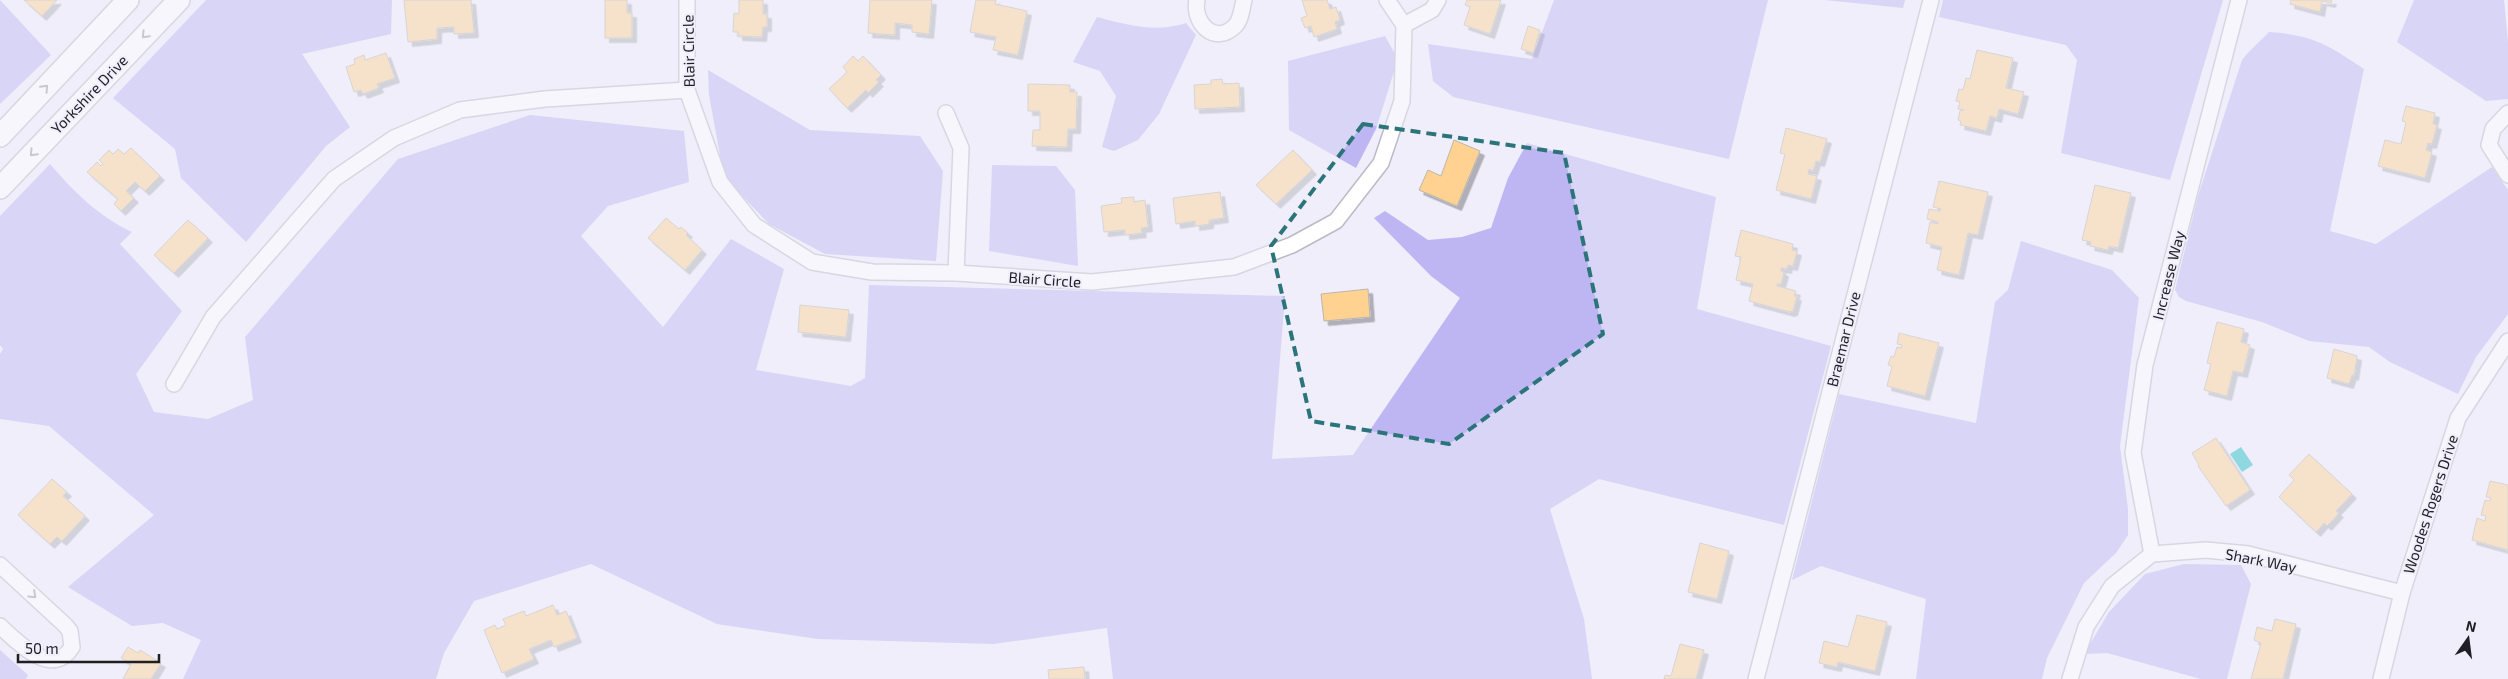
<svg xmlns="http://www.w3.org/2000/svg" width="2508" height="679" font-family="'Exo 2',sans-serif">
<defs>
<filter id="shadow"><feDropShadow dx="4.5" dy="4.5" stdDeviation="0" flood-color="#0004"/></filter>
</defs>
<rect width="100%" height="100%" fill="#efeefa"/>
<!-- green -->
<g fill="#beb5f3">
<path d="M0,0L51,55L0,104Z"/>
<path d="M206,0H392L391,34L302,54L350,127L326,146L246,242L181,178L175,149L113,98Z"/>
<path d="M1554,0H1768L1729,159L1453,97L1433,81L1428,44L1532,59Z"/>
<path d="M1825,0H1905L1903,8Z"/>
<path d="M1943,0H2223L2170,180L2061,153L2077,60L2066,45L1939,17Z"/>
<path d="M2414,0H2504L2508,42V99L2486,101L2397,42Z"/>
<path d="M1097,17C1127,25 1156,33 1186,23L1196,35L1159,114L1138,140L1114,151L1102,147L1116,96L1100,71L1073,62Z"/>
<path d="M2269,32C2314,35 2328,45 2364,69L2330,231L2376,244L2492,167L2508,190V314L2476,357L2458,394L2390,362L2369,347L2309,341L2262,322L2186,301L2179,297L2175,290L2198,196L2242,60C2250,49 2260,42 2269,32Z"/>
<path d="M1385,36L1398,59L1376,129L1356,168L1289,130L1288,61Z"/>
<path d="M708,70L810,130L920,136L943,171L936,261L825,254L769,224L724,177L709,95Z"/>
<path d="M530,115L684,131L689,182L608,206L581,236L663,327L731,239L784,269L756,370L851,386L865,378L869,285L1285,296L1272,459L1353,455L1460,298L1431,276L1374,218L1385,211L1428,240L1462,237L1491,228L1508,178L1527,143L1716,197L1697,309L1831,346L1784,525L1599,479L1550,509L1584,619L1592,679H1113L1107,628L994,644L818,639L717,624L591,564L474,601L444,653L436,679H183L201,640L163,623L132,626L68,587L154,515L49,426L0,419V354L3,349L0,345V216L50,164C74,192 98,216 132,232L120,244L182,311L136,374L154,412L208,419L253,400L245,337L398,159Z"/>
<path d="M992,165L1056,166L1075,190L1078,266L989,251Z"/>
<path d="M2021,241L2112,270L2139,298L2120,446L2128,509V535L2116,553L2084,583L2047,658L2042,679H1916L1926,599L1821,566L1792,580L1839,394L1976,423L1995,302L2008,290Z"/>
<path d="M2184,564L2241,565L2251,584L2227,679H2201L2107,653L2084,654L2109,612L2145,574Z"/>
<path d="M0,650L28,675L26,679H0Z"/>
</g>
<!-- water -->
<path fill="#1dbdc0" d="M2241,447L2253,465L2242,472L2230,454Z"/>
<!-- building -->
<g fill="#ffd292" stroke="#bcb5ab" filter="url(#shadow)">
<path d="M24,0H57L42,16Z"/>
<path d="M404,0H471L474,33L454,34V27L437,28V39L408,42Z"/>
<path d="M605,0H627V13H632V38H605Z"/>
<path d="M739,0H763V14H767V27H763L762,37L738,36V32H733L734,13L739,14Z"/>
<path d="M870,0H932L929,34L912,32V25L895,23V35L868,33Z"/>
<path d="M976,0H996L995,4L1027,11L1018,55L993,50L996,37L970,32Z"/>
<path d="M1302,0H1327L1330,9L1336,7L1340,20L1335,22L1337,29L1314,37L1311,26L1305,28L1301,18L1307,16Z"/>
<path d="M1467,0H1501L1490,34L1464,25L1470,7L1465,5Z"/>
<path d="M2291,0H2332L2331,3L2322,1L2320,12L2290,4Z"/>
<path d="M1528,26L1540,30L1533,53L1521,49Z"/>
<path d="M1977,50L2013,58L2006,88L2024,92L2018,114L1999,109L1997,118L1990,116L1986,131L1960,125L1961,121L1958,120L1960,111L1964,110L1958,109L1960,102L1956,101L1959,89L1963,90L1966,78L1970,79Z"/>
<path d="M386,53L395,78L377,84L379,88L363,94L361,90L354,92L346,67L355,64L354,59L364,55L365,60Z"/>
<path d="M853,56L858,61L863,56L881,75L876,80L879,82L868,93L866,90L847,108L829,89L847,72L843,67Z"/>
<path d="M1222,79L1223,84L1239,83L1240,107L1195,109L1194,85L1211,84V80Z"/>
<path d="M1028,84L1070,85V92H1077L1076,129H1068L1067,147L1032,146L1033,130H1040V111H1028Z"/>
<path d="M2406,106L2435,113L2433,124L2437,125L2432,144L2428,143L2426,150L2432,152L2425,178L2378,166L2385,140L2401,144L2406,122L2402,121Z"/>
<path d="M1786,128L1827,139L1820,162L1816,161L1813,171L1809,169L1808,174L1817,176L1811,199L1776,190L1785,154L1780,153Z"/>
<path d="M1454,140L1480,151L1457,206L1419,190L1428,170L1441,176Z"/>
<path d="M131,148L160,176L145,191L135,182L126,191L134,198L121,211L114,204L118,199L87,172L97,162L101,166L103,164L99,160L109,150L113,154L118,149L124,154Z"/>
<path d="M1293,150L1312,170L1276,204L1256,185Z"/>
<path d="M1939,181L1988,192L1978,235L1968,233L1959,275L1937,270L1942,247L1926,243L1930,222L1938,224V222L1927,219L1929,209L1940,211L1941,209L1933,207Z"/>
<path d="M2095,185L2131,193L2118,248L2109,246L2108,250L2090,246L2091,242L2082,240Z"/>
<path d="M1220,192L1224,218L1209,220V224L1195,226V221L1176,224L1173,198Z"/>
<path d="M1134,197V202L1145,200L1148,227L1141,228L1142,233L1125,235V230L1104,232L1101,206L1122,203L1121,198Z"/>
<path d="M666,218L679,229L681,227L688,233L686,235L702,250L685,270L648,238Z"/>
<path d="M188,220L208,238L174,273L154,255Z"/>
<path d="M1741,230L1793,244L1792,250L1797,251L1793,266L1788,265L1787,269L1781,268V271L1784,272L1781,284H1777V286L1796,291L1794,296H1797L1793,311L1790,312L1749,301L1753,284L1736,280L1741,257L1735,256Z"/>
<path d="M1368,289L1370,317L1324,321L1321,294Z"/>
<path d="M800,305L849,310L846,337L798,332Z"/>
<path d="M2217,322L2244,329L2241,342L2250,345L2243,373L2233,371L2227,396L2204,390L2211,364L2207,363Z"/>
<path d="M1899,333L1939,343L1925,396L1887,386L1892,366L1888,365L1891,356L1894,357L1897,347L1901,348L1902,345L1897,344Z"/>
<path d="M2334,349L2357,356L2354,376L2352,375L2349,384L2327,378Z"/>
<path d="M2216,438L2250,490L2226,506L2198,466L2199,465L2192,453Z"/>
<path d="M2309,454L2352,494L2336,511L2339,513L2327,526L2324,523L2316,532L2279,497L2294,480L2289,475Z"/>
<path d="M52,479L67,492L63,496L85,516L62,541L57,537L50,544L18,515Z"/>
<path d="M2490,481L2508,485V550L2472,540L2477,518L2485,521L2486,516L2481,515L2485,500L2490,501L2491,498L2486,497Z"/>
<path d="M1700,543L1729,551L1717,599L1688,592Z"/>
<path d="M553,605L557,615L566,611L577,638L554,647L551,640L529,649L534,659L502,673L484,630L495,625L497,629L506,625L503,619L524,611L526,616Z"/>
<path d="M1857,615L1887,622L1875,671L1838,662L1837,667L1819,663L1824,641L1848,647Z"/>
<path d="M2275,619L2296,624L2283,679H2251L2261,643L2254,640L2257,627L2272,631Z"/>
<path d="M1680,644L1704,650L1696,679H1664L1665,675L1671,676Z"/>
<path d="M128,647L138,653L140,650L161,663L151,679H123L131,664L121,658Z"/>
<path d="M1084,667L1085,679H1049L1048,670Z"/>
</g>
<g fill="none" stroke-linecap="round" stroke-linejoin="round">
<!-- street casing -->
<g stroke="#bbbac5" stroke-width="18">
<g id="street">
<path d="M687,0V90L720,182L754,225L812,262L872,272L956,273L1092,282L1234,267L1292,245L1336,221L1381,163L1402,101L1404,25L1387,0"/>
<path d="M1197,0C1192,23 1215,46 1235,26C1241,20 1242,8 1244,0"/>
<path d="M1404,25L1432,10L1438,0"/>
<path d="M946,113L961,148L956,273"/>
<path d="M2508,113L2493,129L2489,145L2508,175"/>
<path d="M174,384L213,317L334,179L394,138L460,110L545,99L687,90"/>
<path d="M2152,554L2133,453L2145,365L2239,0"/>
<path d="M0,565L65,625L70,631L72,647C53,679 18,643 0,626"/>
<path d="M1756,679L1931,0"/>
<path d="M2070,679L2086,627L2112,586L2152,554L2206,550L2248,554L2402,593"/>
<path d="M2381,679L2402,593L2458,418L2508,341"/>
</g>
</g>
<!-- secondary casing -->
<g stroke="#bbbac5" stroke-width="24">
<g id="secondary">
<path d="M0,136L128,0"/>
<path d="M0,188L179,0"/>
</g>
</g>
<!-- street -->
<use href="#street" stroke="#fff" stroke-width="15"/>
<!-- secondary -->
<use href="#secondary" stroke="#fff" stroke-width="21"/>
</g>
<!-- one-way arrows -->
<defs><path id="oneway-chevron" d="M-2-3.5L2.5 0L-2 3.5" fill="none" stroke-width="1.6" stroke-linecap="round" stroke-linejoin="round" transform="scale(1.25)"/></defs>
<g stroke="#9a9a9c">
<use href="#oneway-chevron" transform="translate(145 35) rotate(134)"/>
<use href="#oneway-chevron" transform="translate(45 88) rotate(-47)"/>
<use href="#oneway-chevron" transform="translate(33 153) rotate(133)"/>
<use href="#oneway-chevron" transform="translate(33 595) rotate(43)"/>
</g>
<!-- marked area -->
<path d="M0 0H2508V679H0ZM1363,124L1564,153L1603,334L1449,444L1311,421L1271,246Z" fill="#efeefa" fill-opacity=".55" fill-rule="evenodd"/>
<path fill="none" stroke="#2b757a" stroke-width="4" stroke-dasharray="10 6" stroke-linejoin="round" d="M1363,124L1564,153L1603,334L1449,444L1311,421L1271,246Z"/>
<g text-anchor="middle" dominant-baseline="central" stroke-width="4" stroke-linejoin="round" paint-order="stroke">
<!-- street labels -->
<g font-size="15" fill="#1f1e22" stroke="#efeefa">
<text transform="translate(688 51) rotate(-91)">Blair Circle</text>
<text transform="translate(89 94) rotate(-46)">Yorkshire Drive</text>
<text transform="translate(2168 275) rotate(-76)">Increase Way</text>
<text transform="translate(1045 279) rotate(4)">Blair Circle</text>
<text transform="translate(1843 339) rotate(-76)">Braemar Drive</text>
<text transform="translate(2430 504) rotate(-72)">Woodes Rogers Drive</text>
<text transform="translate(2261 560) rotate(11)">Shark Way</text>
</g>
</g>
<!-- north arrow -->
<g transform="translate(2468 639) rotate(14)" stroke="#efeefa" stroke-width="4" paint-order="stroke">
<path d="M0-4L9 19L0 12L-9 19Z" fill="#1f1e22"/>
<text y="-8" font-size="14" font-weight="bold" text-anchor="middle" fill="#1f1e22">N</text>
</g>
<!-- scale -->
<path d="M18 654v8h141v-8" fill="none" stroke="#1f1e22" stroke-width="2.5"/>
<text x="25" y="654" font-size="15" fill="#1f1e22" stroke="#efeefa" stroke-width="4" paint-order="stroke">50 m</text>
</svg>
